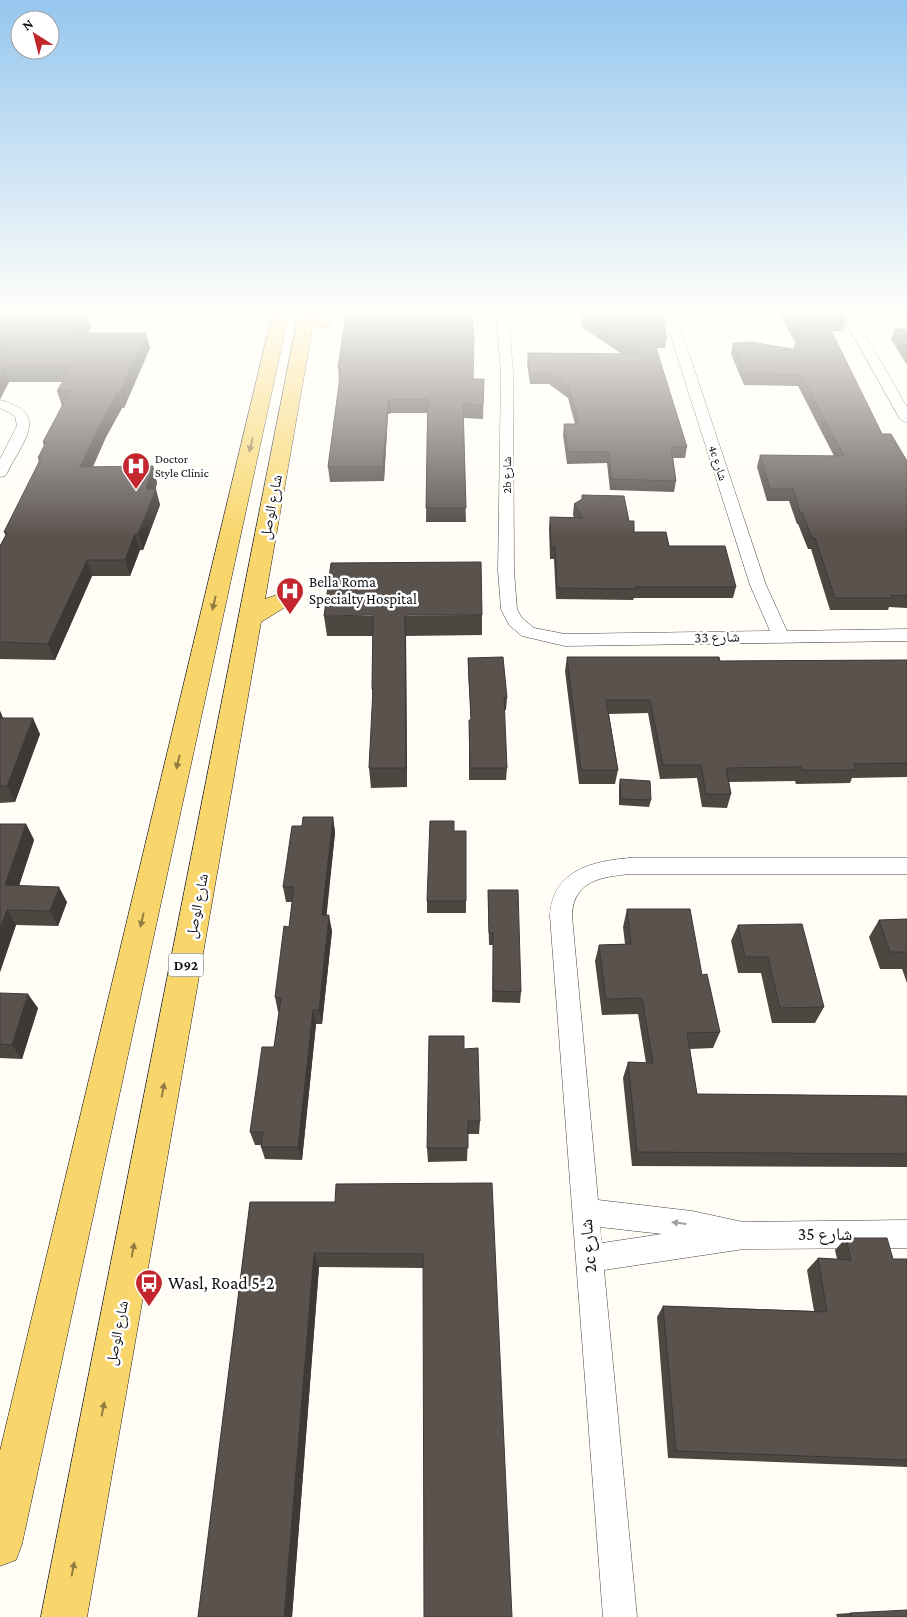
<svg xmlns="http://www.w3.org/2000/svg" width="907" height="1617" font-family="'Crimson Pro','Noto Naskh Arabic',serif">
<rect width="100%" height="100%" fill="#fffdf5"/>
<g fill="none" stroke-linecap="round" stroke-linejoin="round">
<!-- street casing -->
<g stroke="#444" stroke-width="1">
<g id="street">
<path d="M496,312H508L513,373L514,571L517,609L522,618L534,628L565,634L770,631L750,585L663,312H675L766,585L787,631L907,629V641L565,646L522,636L509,625L501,609L498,571L501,373Z"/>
<path d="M840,312H852L907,407V423L900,419Z"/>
<path d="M0,400C51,413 23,441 7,473L5,476L0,477V459L17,426L15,416L0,408Z"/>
<path d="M630,858H907V874H630C602,877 573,880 572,916L598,1200L692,1211L743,1222L907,1220V1248L744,1249L604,1270L637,1617H603L550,916C552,870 593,861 630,858ZM600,1227L662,1234L602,1243Z"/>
</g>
</g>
<!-- primary casing -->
<g stroke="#222" stroke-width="1">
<g id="primary">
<path d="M273,312H289L22,1544L16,1560L0,1566V1451Z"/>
<path d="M299,312H318L331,323L329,326L323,328L313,324L265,599L279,594L287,596L290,601L287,606L261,622L87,1617H41Z"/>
</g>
</g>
<!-- street -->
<use href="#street" fill="#fff" fill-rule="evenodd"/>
<!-- primary -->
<use href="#primary" fill="#f9d66b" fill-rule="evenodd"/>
</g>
<!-- wall -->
<g fill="#4d4742">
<path d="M0,312L91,327L88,333L150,348L124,408H122L106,437L93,467L153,466L157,483L155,489L160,505L143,550H140L130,576H92L55,660L0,659V546L6,536L4,532L39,462L38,458L44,446L43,442L62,406L57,391L63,382H9L0,399Z"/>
<path d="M346,312H477V313H472L473,379H484L483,419L463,418L466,522H426L427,413H391L388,414L384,481L330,482L328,467L339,382L338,368Z"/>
<path d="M580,312H662L667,338L665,348H656L687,447L685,458H673L676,481L674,492L610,490L607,463L567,464L563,435L564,424H575L568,398L549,384H530L527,364L528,353L622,354L583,328Z"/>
<path d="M777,312H842L846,320L843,331H831L882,434L907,461V608L889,607L888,610H830L811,549H808L798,524H797L789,501H767L757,467L760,455L834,456L798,386L744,385L731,354L733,343L793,349L795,343H796Z"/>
<path d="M895,329H907V365L891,339Z"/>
<path d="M582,495L629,521L634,532L669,546L736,587L733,598H634L633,600L556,599L554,559H550L549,528L550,517H574L573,515L574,504L582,500Z"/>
<path d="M482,615V635L406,636L407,787L371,788L369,768L373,702L372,689L373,636H327L324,616Z"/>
<path d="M567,657L720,661L907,660V777L852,778L850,783L796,784L795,781L729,782L731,794L727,808L702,807L697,778L660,779L648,713L609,714L618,770L615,784H579L565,671Z"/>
<path d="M468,658L507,698L506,710H504L507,768L506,780H469V732L471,720L468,670Z"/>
<path d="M0,711L3,718L40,734L15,802L0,803Z"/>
<path d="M620,779L651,800L649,807L619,805V786Z"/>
<path d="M333,817L335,833L326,915L332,931L322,1024H316L302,1160L265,1159L261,1147V1145H255L250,1132L274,1047L279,1012H278L275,997L289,927L292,902H286L283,887L302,826Z"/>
<path d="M0,824H26L34,840L19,886L67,902L58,926L16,925L0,972Z"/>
<path d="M466,831V913H427V901Z"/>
<path d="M488,890L521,992L520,1003L492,1002L493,945H489L488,902Z"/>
<path d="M627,909L702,975L720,1032L713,1048L690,1049L697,1094L907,1096V1167L632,1166L623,1078L628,1062L646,1063L638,1014L602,1015L595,961L599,945L625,944L623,927Z"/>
<path d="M907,919V983L902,969H880L869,937L879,920Z"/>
<path d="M738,925L824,1007L815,1023H772L761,973H738L731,941Z"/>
<path d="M0,993L38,1008L22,1059L0,1058Z"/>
<path d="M464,1049L480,1121L479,1134H468L467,1161L428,1162L427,1148Z"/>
<path d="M492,1183L423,1268L319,1267L292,1617H198L250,1202H335Z"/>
<path d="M846,1238L893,1259H907V1467L668,1458L657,1317L663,1306L814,1311L807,1270L818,1258L837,1259L835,1250Z"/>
<path d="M850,1613L907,1617H837L836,1614Z"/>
</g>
<!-- shaded-wall -->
<g fill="#3f3936">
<path d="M87,312L91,327L80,349L76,333Z"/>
<path d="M146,333L150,348L124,408L120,392Z"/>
<path d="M4,366L9,382L0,399V373Z"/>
<path d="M118,392L122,408L106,437L85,483L80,467L102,421Z"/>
<path d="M390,399L391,413L388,414L384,481L383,467L388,401Z"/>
<path d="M153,466L157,483L155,492L156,489L160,505L143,550L138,534L146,489Z"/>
<path d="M135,534L140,550L130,576L125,560Z"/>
<path d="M87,560L92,576L55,660L48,644Z"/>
<path d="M405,615L406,636L407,787L406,768Z"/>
<path d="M0,711L3,718L0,727Z"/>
<path d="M33,718L40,734L15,802L7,786Z"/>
<path d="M333,817L335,833L325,931L322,915Z"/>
<path d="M26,824L34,840L14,901L5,885Z"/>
<path d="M59,887L67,902L58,926L50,911Z"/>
<path d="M7,910L16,925L0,972V929Z"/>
<path d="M329,915L332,931L322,1024L319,1010Z"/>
<path d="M28,994L38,1008L22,1059L12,1045Z"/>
<path d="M313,1010L316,1024L302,1160L298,1147Z"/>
<path d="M314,1253L319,1267L292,1617H284Z"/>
</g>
<!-- building -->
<g fill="#5a524d" stroke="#3f3936">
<path d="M0,312H87L76,333H146L120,392H118L102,421L80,467L153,466L146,489H156L138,534H135L125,560H87L48,644L0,642V546L7,533L4,532L41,458H38L46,442H43L70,391H57L72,366H4L0,373Z"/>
<path d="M346,312H472L474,341L473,379H484L483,405L463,404L466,508H426L428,399H390L388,401L383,467H328L341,369L338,368Z"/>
<path d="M583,312H662L667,338H653L687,447H671L676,481L611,479L609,452H568L564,424H579L569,387L550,373H530L528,353L639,354L584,318Z"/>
<path d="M786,312H842L846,320H826L882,434H891L907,461V596L891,595L893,598H835L815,538H812L802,512H800L793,489H770L760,455L844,456L801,375L747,374L733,343L751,342L798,350L795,343H805Z"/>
<path d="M895,329H907V348Z"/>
<path d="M582,495L624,496L629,521H634V532H666L669,546H725L736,587H635V589L557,588L555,547H551L550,517L583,518L574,504L582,499Z"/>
<path d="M481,562L482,615H405L406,768H369L373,689H372L373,615L324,616L331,563Z"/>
<path d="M503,657L507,698H504L507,768H470L469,720H471L468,658Z"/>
<path d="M567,657H719L720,661L907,660V763L854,764L856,770H801V767L726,768L731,794H706L701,765H663L650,700H606L618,770H581Z"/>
<path d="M0,718H33L7,786H0Z"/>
<path d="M620,779L650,781L651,800L621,799Z"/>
<path d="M303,817H333L322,915H329L319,1010H313L298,1147H261L263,1132H250L262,1047H274L281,998L275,997L284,926L289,927L294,887H283L292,826H302Z"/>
<path d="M430,821H454V831H466V901H427Z"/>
<path d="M0,824H26L5,885L59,887L50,911L7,910L0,929Z"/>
<path d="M488,890H518L521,992L493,991V933H489Z"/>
<path d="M627,909H690L702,975L707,974L720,1032L687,1033L697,1094L907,1096V1154L637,1152L628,1062L653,1063L642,998L606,999L599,945L631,944Z"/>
<path d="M907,919V952H890L879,920Z"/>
<path d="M802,924L824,1007L780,1008L768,957H745L738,925Z"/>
<path d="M0,993L28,994L12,1045L0,1044Z"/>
<path d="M429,1036H464V1049L478,1048L480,1121H468V1148H427Z"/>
<path d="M492,1183L512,1617H424L423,1254L314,1253L284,1617H198L250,1202H335L336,1184Z"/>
<path d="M846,1238H887L893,1259H907V1460L676,1451L663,1306L827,1312L818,1258L851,1260Z"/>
<path d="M907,1610V1617H852L850,1613Z"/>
</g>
<!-- one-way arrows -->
<defs><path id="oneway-solid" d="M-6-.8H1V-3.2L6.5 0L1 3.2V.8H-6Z" transform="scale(1.25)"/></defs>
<g fill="#917d42">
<use href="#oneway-solid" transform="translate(251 445) rotate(103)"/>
<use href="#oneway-solid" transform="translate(214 603) rotate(103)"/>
<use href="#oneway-solid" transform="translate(178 762) rotate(103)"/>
<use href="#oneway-solid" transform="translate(142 920) rotate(103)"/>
<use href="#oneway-solid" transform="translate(163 1090) rotate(-79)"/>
<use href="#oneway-solid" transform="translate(133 1250) rotate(-79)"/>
<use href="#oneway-solid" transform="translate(103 1409) rotate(-79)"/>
<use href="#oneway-solid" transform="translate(73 1569) rotate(-79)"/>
</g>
<use fill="#a0a0a0" href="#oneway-solid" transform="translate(679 1223) rotate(-173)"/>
<!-- sky -->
<linearGradient id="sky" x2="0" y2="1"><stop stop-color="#95c6ee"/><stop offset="0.58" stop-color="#fffefa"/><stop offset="1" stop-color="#fffefa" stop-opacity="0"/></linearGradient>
<rect width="907" height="538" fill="url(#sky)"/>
<!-- icons -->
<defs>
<g id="hospital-pin" transform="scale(1.4375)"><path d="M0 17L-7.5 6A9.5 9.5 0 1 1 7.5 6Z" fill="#c4262e" stroke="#fff"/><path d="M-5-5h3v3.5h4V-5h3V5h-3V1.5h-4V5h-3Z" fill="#fff"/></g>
<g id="bus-pin" transform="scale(1.4375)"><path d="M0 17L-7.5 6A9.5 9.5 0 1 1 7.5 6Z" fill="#c4262e" stroke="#fff"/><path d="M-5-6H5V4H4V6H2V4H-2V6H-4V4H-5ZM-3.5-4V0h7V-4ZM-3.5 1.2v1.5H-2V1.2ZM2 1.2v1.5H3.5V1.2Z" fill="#fff"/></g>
</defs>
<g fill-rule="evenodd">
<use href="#hospital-pin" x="136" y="466"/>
<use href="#hospital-pin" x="290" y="591"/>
<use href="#bus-pin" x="149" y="1283"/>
</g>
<g text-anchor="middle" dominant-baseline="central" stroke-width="5" stroke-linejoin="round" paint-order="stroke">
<!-- far-poi labels -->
<g font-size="12" fill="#111" stroke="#fff" text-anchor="start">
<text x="155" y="459">Doctor<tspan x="155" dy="14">Style Clinic</tspan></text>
</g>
<!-- far-street labels -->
<g font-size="12" fill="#111" stroke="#fff">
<text transform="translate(718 463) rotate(72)">4c شارع</text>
<text transform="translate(507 475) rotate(-90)">2b شارع</text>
</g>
<!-- shield labels -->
<rect fill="#fff" stroke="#585858" stroke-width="1" x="168.5" y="953.5" width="35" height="23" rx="4"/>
<g font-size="14" font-weight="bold" fill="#111">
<text x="186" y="965">D92</text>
</g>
<!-- street labels -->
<g font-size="15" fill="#111" stroke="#fff">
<text transform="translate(271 507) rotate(-79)">شارع الوصل</text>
<text transform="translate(717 637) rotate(-1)">شارع 33</text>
<text transform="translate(197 906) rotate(-79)">شارع الوصل</text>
<text transform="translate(117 1333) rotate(-79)">شارع الوصل</text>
</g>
<!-- poi labels -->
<g font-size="15" fill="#111" stroke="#fff" text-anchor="start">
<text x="309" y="582">Bella Roma<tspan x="309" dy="17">Specialty Hospital</tspan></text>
</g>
<!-- near-street labels -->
<g font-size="18" fill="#111" stroke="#fff">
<text x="825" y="1234">شارع 35</text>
<text transform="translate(588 1246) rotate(-95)">2c شارع</text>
</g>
<!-- near-poi labels -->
<g font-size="18" fill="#111" stroke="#fff" text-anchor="start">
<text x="168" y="1283">Wasl, Road 5-2</text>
</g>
</g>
<!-- north arrow -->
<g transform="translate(35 35) rotate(324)"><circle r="24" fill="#ffffff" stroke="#a0a0a0"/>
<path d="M0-4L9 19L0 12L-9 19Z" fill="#c4262e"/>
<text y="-8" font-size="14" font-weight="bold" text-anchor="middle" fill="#111111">N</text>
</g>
</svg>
